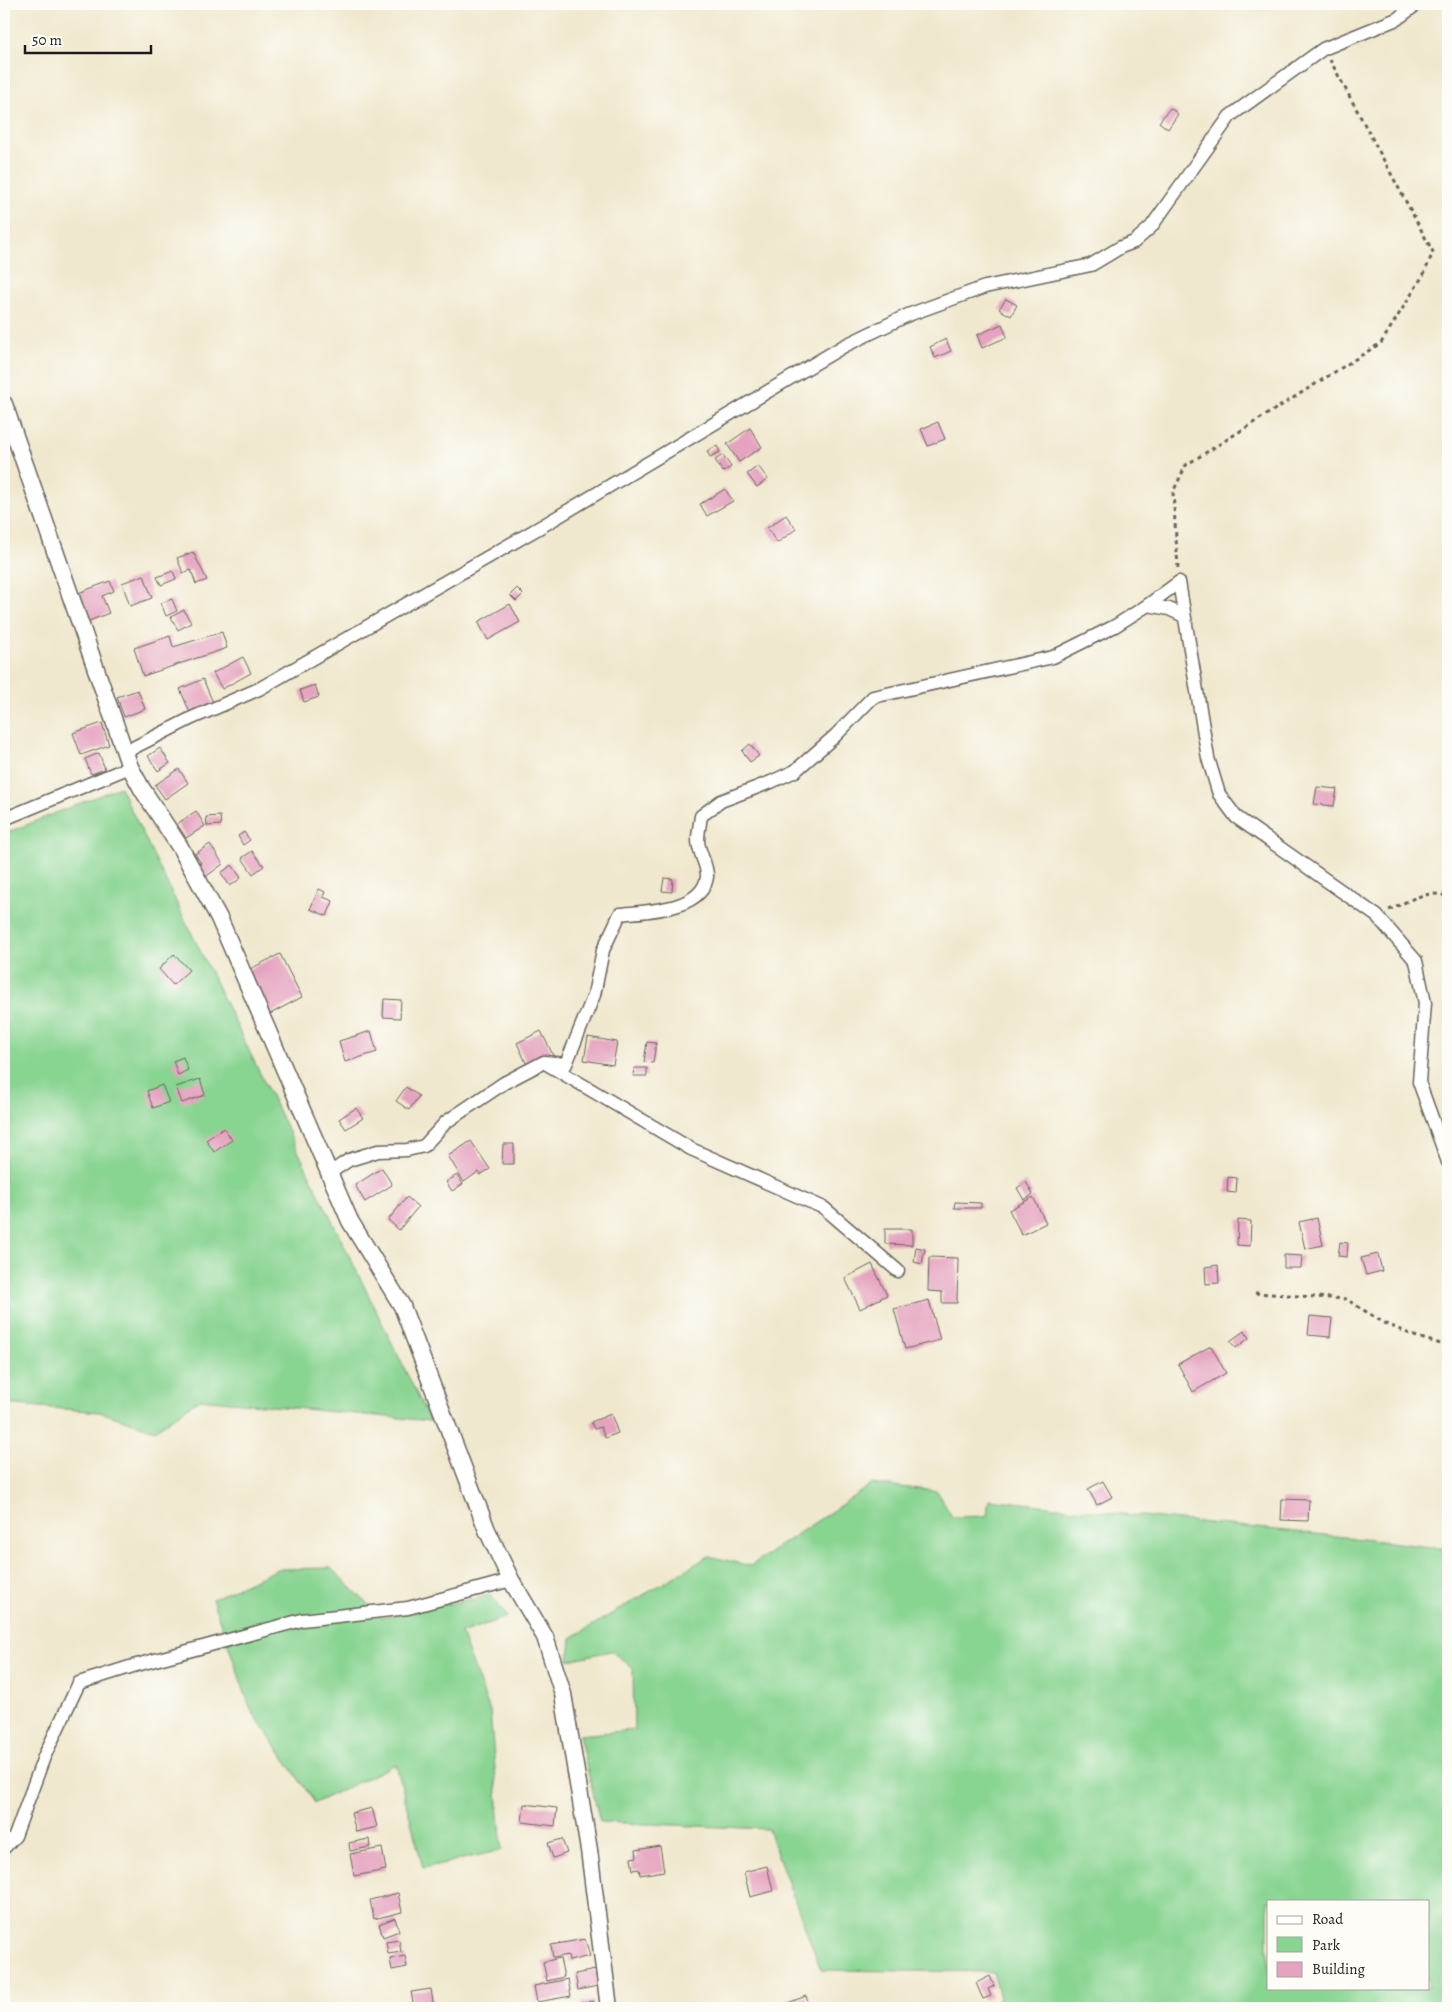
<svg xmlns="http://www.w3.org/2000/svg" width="1452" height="2012" font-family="Alegreya,serif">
<rect width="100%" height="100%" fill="#fdfcf7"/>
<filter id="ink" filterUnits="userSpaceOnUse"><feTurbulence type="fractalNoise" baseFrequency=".02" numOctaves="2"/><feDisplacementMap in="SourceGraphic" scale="10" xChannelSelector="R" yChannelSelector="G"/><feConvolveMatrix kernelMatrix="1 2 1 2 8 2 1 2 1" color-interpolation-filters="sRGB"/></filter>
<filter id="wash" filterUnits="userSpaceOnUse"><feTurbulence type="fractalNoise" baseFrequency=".0096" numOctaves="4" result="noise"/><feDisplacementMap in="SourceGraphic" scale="20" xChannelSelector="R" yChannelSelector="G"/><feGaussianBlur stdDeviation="1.12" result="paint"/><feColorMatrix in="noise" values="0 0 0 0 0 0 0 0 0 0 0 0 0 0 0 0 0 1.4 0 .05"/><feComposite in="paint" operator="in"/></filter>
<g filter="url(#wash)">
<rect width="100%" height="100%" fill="#f0e8ce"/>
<!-- green -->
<g fill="#88d491" stroke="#527856" fill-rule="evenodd">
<path d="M120,787L430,1421L199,1399L155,1430L100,1412L4,1404V834Z"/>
<path d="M872,1484L937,1491L952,1517L987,1516L989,1499C1142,1518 1295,1530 1448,1549V2008H995L1000,1997L993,1972L821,1970L768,1829L600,1822L579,1735L634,1730L633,1668L611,1651L569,1660L571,1638L709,1556L750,1566ZM1268,1901H1428V1988H1268Z"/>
<path d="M331,1568L382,1618L491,1595L507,1617L461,1633L490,1711L502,1850L423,1868L396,1764L315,1803L251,1710L212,1599L278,1569Z"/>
</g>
<g id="blocks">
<!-- building -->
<g fill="#e5a3bf">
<path d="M1170,108L1178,114L1168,129L1159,122Z"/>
<path d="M1006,299L1017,305L1011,316L999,309Z"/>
<path d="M1002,324L1007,337L982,348L977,335Z"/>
<path d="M946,339L951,351L935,358L930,347Z"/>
<path d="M938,422L945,439L928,446L921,429Z"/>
<path d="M750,428L762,447L739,462L727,444Z"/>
<path d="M717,446L720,452L710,457L707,451Z"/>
<path d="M723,455L731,467L723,472L715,460Z"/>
<path d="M758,466L768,479L757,487L747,474Z"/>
<path d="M725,489L733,501L707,516L700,504Z"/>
<path d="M786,515L796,529L777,543L767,528Z"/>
<path d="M193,552L207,580L196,584L191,570L183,573L177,558Z"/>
<path d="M173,571L176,579L161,585L157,577Z"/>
<path d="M144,575L152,598L130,606L122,583Z"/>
<path d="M110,581L114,591L102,596L109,613L84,623L73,595Z"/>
<path d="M517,588L523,594L516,601L510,595Z"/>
<path d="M172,599L177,611L166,616L161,603Z"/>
<path d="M510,604L520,622L488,640L478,622Z"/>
<path d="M184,610L191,623L178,630L171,617Z"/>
<path d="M222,632L227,648L143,676L134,648L170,636L173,647Z"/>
<path d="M243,657L251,673L222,689L213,673Z"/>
<path d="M203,679L214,705L191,715L180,689Z"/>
<path d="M315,685L319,697L304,702L300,690Z"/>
<path d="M138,690L145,709L124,717L117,697Z"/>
<path d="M102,723L109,745L81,755L73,733Z"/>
<path d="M750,744L759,756L750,762L742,751Z"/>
<path d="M160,748L170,763L158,771L148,756Z"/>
<path d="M99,753L105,769L91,774L85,759Z"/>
<path d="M179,769L188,783L165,799L155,785Z"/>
<path d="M1317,787L1337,789L1334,806L1314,804Z"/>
<path d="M196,811L205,826L186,838L177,824Z"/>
<path d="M220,816L221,825L207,826L206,817Z"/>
<path d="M244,832L250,840L243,845L238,836Z"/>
<path d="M210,844L223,864L204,878L197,866L201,863L195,854Z"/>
<path d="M252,851L264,866L253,874L242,858Z"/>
<path d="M232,865L241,878L230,886L221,873Z"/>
<path d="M664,878L673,879L672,892L662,891Z"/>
<path d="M319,889L325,892L323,897L333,901L327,916L310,909Z"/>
<path d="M174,954L189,970L173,985L159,969Z"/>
<path d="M280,954L302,997L268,1015L246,971Z"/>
<path d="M384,999L401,1000L400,1018L383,1017Z"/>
<path d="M371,1031L377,1052L345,1062L339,1041Z"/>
<path d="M541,1031L553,1055L528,1067L517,1043Z"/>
<path d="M588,1037L617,1042L613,1065L584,1060Z"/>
<path d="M647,1042L656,1043L653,1063L644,1062Z"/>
<path d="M183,1057L188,1070L178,1075L173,1061Z"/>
<path d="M634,1068H647V1076H633Z"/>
<path d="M200,1079L205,1095L182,1103L176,1087Z"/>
<path d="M162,1085L169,1102L153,1108L147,1091Z"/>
<path d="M406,1087L419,1096L409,1110L396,1101Z"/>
<path d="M356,1108L363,1118L346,1129L339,1119Z"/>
<path d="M224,1128L232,1140L214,1152L206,1140Z"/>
<path d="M471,1141L490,1169L480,1175L478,1172L464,1182L448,1156Z"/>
<path d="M503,1144H514V1164H502Z"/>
<path d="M382,1168L392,1185L365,1202L355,1185Z"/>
<path d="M457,1175L463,1184L452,1191L446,1182Z"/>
<path d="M1228,1177L1237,1178L1236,1193L1227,1192Z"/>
<path d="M1026,1182L1033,1194L1024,1200L1017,1188Z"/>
<path d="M407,1197L418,1207L399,1230L388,1220Z"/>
<path d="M1033,1197L1046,1223L1022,1235L1009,1210Z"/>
<path d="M955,1202L981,1203V1208H954Z"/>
<path d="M1317,1218L1323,1245L1305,1249L1299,1222Z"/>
<path d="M1238,1220L1251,1221L1250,1246L1237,1245Z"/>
<path d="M885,1229H912V1245L885,1244Z"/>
<path d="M1340,1242L1348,1243L1347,1257L1338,1256Z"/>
<path d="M916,1247L925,1249L922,1264L914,1262Z"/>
<path d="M1378,1254L1382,1271L1366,1275L1361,1258Z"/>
<path d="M1284,1255L1302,1256L1301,1268H1284Z"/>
<path d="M929,1257L958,1258L957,1303H942V1292L928,1291Z"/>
<path d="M872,1264L887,1295L860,1309L845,1278Z"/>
<path d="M1218,1265L1219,1283L1206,1284L1205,1267Z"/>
<path d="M929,1300L940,1340L905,1349L894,1309Z"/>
<path d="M1310,1316L1332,1318L1330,1337L1308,1335Z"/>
<path d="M1244,1331L1249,1338L1236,1348L1230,1341Z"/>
<path d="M1211,1346L1226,1373L1193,1392L1178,1364Z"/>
<path d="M611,1414L618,1433L605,1438L601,1427L594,1429L591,1422Z"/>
<path d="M1103,1481L1112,1497L1097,1505L1088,1489Z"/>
<path d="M1282,1499L1309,1500L1308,1521L1281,1520Z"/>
<path d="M524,1804L557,1808L555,1826L522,1822Z"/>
<path d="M372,1808L377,1827L356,1832L351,1813Z"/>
<path d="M369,1839L370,1847L350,1851L349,1843Z"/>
<path d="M562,1839L567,1853L553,1858L548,1843Z"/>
<path d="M660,1846L664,1871L640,1875L639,1869L633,1870L631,1858L637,1857L636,1850Z"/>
<path d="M382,1848L386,1870L354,1876L350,1854Z"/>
<path d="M767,1866L773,1891L750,1897L744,1872Z"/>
<path d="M398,1893L402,1912L374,1919L370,1900Z"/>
<path d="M395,1918L399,1931L383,1937L379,1924Z"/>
<path d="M585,1939L590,1956L569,1961L568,1955L553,1958L551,1945Z"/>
<path d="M399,1940L401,1952L388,1954L386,1942Z"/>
<path d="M405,1956L407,1967L392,1970L390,1959Z"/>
<path d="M560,1958L564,1977L547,1981L543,1962Z"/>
<path d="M595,1970L598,1986L578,1990L575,1974Z"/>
<path d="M990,1976L994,1986L988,1989L991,1996L983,1999L976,1983Z"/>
<path d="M568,1979L571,1996L537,2002L534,1986Z"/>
<path d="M431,1989L434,2008H414L411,1992Z"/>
<path d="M806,1996L810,2008H786L785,2004Z"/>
<path d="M594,2001V2008H582L581,2002Z"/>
</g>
</g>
</g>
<g filter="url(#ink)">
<use href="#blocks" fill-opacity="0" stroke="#66635a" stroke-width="1"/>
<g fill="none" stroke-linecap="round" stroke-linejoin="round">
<!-- minor casing -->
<g stroke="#66635a" stroke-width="15">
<g id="minor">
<path d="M1148,605L1169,609L1184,616"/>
<path d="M125,752L192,718L259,689L549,522L844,346L908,315L985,287L1091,265L1121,247L1134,242L1151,227L1230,116L1323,49L1397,19L1417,4"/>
<path d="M4,819L130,767"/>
<path d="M547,1064L691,1149L824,1208L898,1271"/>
<path d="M331,1172L349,1160L378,1151L407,1150L424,1146L446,1122L504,1083L544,1062L566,1064L594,995L603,950L620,914C645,911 702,911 707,877C708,865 698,852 698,840C698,832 700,824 701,816L721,801L771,782L795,771L835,736L873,697L1053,657L1115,626L1148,605L1179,582L1208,758L1219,794L1236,817L1377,916L1416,961L1425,1003L1419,1082L1448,1162"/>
<path d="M4,1848L15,1836L44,1757L79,1683L133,1666L302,1620L408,1608L511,1580"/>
</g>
</g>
<!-- tertiary casing -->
<g stroke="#66635a" stroke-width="19">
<path id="tertiary" d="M4,404L130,767L142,789L180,847L219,918L350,1221L402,1306L487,1530L511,1580L545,1637L563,1694L589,1850L609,2008"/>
</g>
<!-- path -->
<g stroke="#66635a" stroke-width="3" stroke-dasharray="4 4" stroke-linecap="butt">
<path d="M1178,568L1173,492L1186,465L1381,343L1424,274L1433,252L1330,60"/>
<path d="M1389,910C1409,901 1427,888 1448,897"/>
<path d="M1255,1293L1346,1299L1384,1323L1417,1337L1448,1346"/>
</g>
<!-- minor -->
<use href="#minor" stroke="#fff" stroke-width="12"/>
<!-- tertiary -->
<use href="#tertiary" stroke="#fff" stroke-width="16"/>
</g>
</g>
<!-- margin -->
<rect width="1452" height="2012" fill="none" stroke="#fdfcf7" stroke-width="20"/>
<!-- legend -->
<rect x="1267" y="1900" width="162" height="90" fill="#fdfcf7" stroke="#a3a29f"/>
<rect x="1277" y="1916" width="25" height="8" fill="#ffffff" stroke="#a3a29f"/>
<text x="1312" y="1924" font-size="15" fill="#1c1c1c">Road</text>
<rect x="1277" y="1937" width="25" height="15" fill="#88d491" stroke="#a3a29f"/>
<text x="1312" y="1950" font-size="15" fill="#1c1c1c">Park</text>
<rect x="1277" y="1962" width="25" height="15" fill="#e5a3bf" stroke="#a3a29f"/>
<text x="1312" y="1974" font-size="15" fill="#1c1c1c">Building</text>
<!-- scale -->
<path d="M25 45v8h126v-8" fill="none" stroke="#1c1c1c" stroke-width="2.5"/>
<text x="32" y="45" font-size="15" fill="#1c1c1c" stroke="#fdfcf7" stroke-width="4" paint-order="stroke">50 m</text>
</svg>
